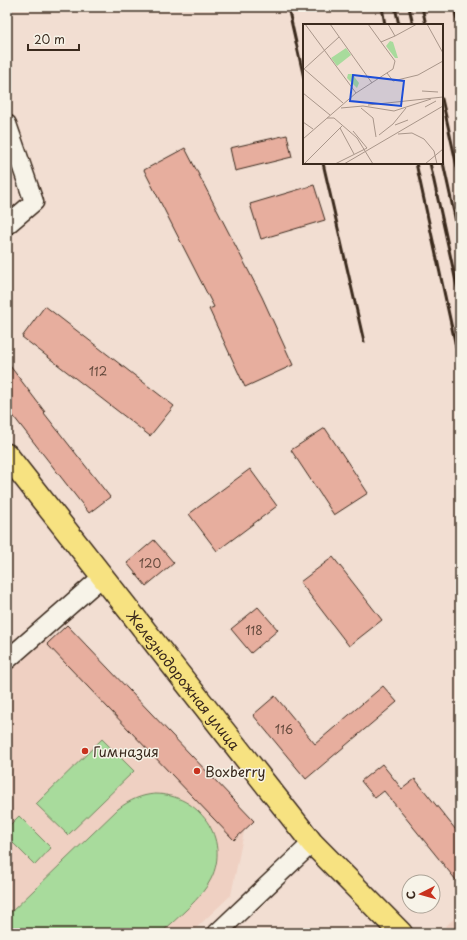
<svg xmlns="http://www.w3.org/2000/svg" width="467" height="940" font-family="'Playpen Sans',sans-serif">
<rect width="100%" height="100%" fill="#f2ded2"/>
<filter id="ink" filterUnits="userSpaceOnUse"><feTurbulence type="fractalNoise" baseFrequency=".025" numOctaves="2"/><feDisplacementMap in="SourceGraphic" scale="8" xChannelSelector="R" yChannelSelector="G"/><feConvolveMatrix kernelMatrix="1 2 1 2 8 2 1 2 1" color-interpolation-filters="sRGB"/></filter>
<g filter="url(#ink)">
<!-- built -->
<g fill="#efd0c2">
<path d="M47,635L244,832L231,895L191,933H7V670Z"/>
<path d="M460,913V933H451L445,927Z"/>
</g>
<!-- green -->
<g fill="#a8db9c" stroke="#72825d">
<path d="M102,739L134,771L68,835L36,804Z"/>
<path d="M155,794C199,794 231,839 211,879C202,898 177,918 161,933H7V916L118,809C130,800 141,795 155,794Z"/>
<path d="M19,816L51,848L35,865L7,837V828Z"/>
</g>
<!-- building -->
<g fill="#e7ae9e" stroke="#3b2a1e">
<path d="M287,135L292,157L235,171L230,148Z"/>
<path d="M185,148L262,297L293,365L245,387L209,309L214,307L144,170Z"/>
<path d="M314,185L325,220L261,239L250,204Z"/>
<path d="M45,306L174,406L150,436L22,337Z"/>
<path d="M7,362L45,412L44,413L110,497L89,513L7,408Z"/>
<path d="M325,428L368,493L334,515L291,450Z"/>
<path d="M250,469L277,506L217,551L189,514Z"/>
<path d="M154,540L174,563L146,586L127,563Z"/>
<path d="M333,557L382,620L349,646L300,582Z"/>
<path d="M258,607L278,630L251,653L231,629Z"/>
<path d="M67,625L254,821L234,840L47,644Z"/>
<path d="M383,686L397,702L306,779L253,715L275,696L315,744Z"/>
<path d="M382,764L402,789L415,779L460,835V885L384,791L375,798L361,781Z"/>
</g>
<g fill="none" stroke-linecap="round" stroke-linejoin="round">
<!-- minor casing -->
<g stroke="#3b2a1e" stroke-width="21">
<g id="minor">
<path d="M7,124L34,202L7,225"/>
<path d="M7,660L102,577"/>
<path d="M217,933L312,843"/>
</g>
</g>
<!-- major casing -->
<g stroke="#3b2a1e" stroke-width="25">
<g id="major">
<path id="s1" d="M7,455L312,843L401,933"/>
</g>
</g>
<!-- minor -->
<use href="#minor" stroke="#f7f3e8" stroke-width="18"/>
<!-- major -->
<use href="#major" stroke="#f7e281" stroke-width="22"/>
<!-- rail -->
<g stroke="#3b2a1e" stroke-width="3">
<path d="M288,7L304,78"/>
<path d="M382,7L385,25"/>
<path d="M395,7L399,25"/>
<path d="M409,7L413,25"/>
<path d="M422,7L426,25"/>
<path d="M454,7L460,33"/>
<path d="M442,99L460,180"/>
<path d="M442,158L460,240"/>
<path d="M323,163L364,342"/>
<path d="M416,163L460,365"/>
<path d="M430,163L460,300"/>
</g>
</g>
</g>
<!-- markers -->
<g fill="#c8321e" stroke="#f7f3e8" stroke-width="1.5">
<circle cx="85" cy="751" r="4"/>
<circle cx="197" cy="771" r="4"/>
</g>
<g text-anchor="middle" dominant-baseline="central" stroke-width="3" stroke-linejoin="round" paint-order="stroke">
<!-- number labels -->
<g font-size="12" fill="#664b3e">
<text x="98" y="371">112</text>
<text x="150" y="563">120</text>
<text x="254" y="630">118</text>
<text x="284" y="729">116</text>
</g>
<!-- street labels -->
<g font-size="14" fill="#3b2a1e" stroke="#f7f3e8">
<text stroke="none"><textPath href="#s1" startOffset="286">Железнодорожная улица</textPath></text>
</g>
<!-- poi labels -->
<g font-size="14" fill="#3b2a1e" stroke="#f7f3e8" text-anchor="start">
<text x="93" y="751">Гимназия</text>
<text x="205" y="771">Boxberry</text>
</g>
</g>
<!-- overview -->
<g transform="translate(303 24)">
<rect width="140" height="140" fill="#f2ded2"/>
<path d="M87,17L90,18L95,34H92L83,22ZM43,24L48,31L34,42L28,34ZM49,50L56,59L54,64L44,54L45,50Z" fill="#a8db9c"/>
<path fill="none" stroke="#a9968a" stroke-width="1" d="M2,0L53,69M27,0L69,59M65,0L78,18M124,0L140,29M92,12L114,0M78,18L92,12L85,0M0,44L40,79M1,45L36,13M84,49L90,57L115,51L140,37M119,67L135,68M0,69L27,91M65,81L140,73M122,83L133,77M38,84L60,82L91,87L128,75M58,84L70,94L73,113M24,94H31L54,114L70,140M0,98L10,105M92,101L105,96M37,104L51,130M95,110L109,109L121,115L131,127L134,140M76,111L90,100L103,84M0,115L53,69L90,45L92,37L78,18M1,140L39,102M32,140L64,124L50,107M41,140L140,82M122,140L140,125"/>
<path fill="#1d4ed8" fill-opacity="0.15" stroke="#1d4ed8" stroke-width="2" d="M50,51L101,57L98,82L47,77Z"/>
<rect width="140" height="140" fill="none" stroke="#3b2a1e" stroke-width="2"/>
</g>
<!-- margin -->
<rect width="467" height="940" fill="none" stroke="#f7f3e8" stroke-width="24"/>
<rect x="12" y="12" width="443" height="916" fill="none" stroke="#3b2a1e" stroke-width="1.5" filter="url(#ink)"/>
<!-- north arrow -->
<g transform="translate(421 894) rotate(264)"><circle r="19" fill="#f7f3e8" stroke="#aca397"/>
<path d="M0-3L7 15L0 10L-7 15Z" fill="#c8321e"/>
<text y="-6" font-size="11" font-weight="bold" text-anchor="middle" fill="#3b2a1e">С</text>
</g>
<!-- scale -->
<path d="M28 44v6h51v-6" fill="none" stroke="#3b2a1e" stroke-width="2"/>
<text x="34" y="44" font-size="12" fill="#3b2a1e" stroke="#f7f3e8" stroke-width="3" paint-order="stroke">20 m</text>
</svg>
